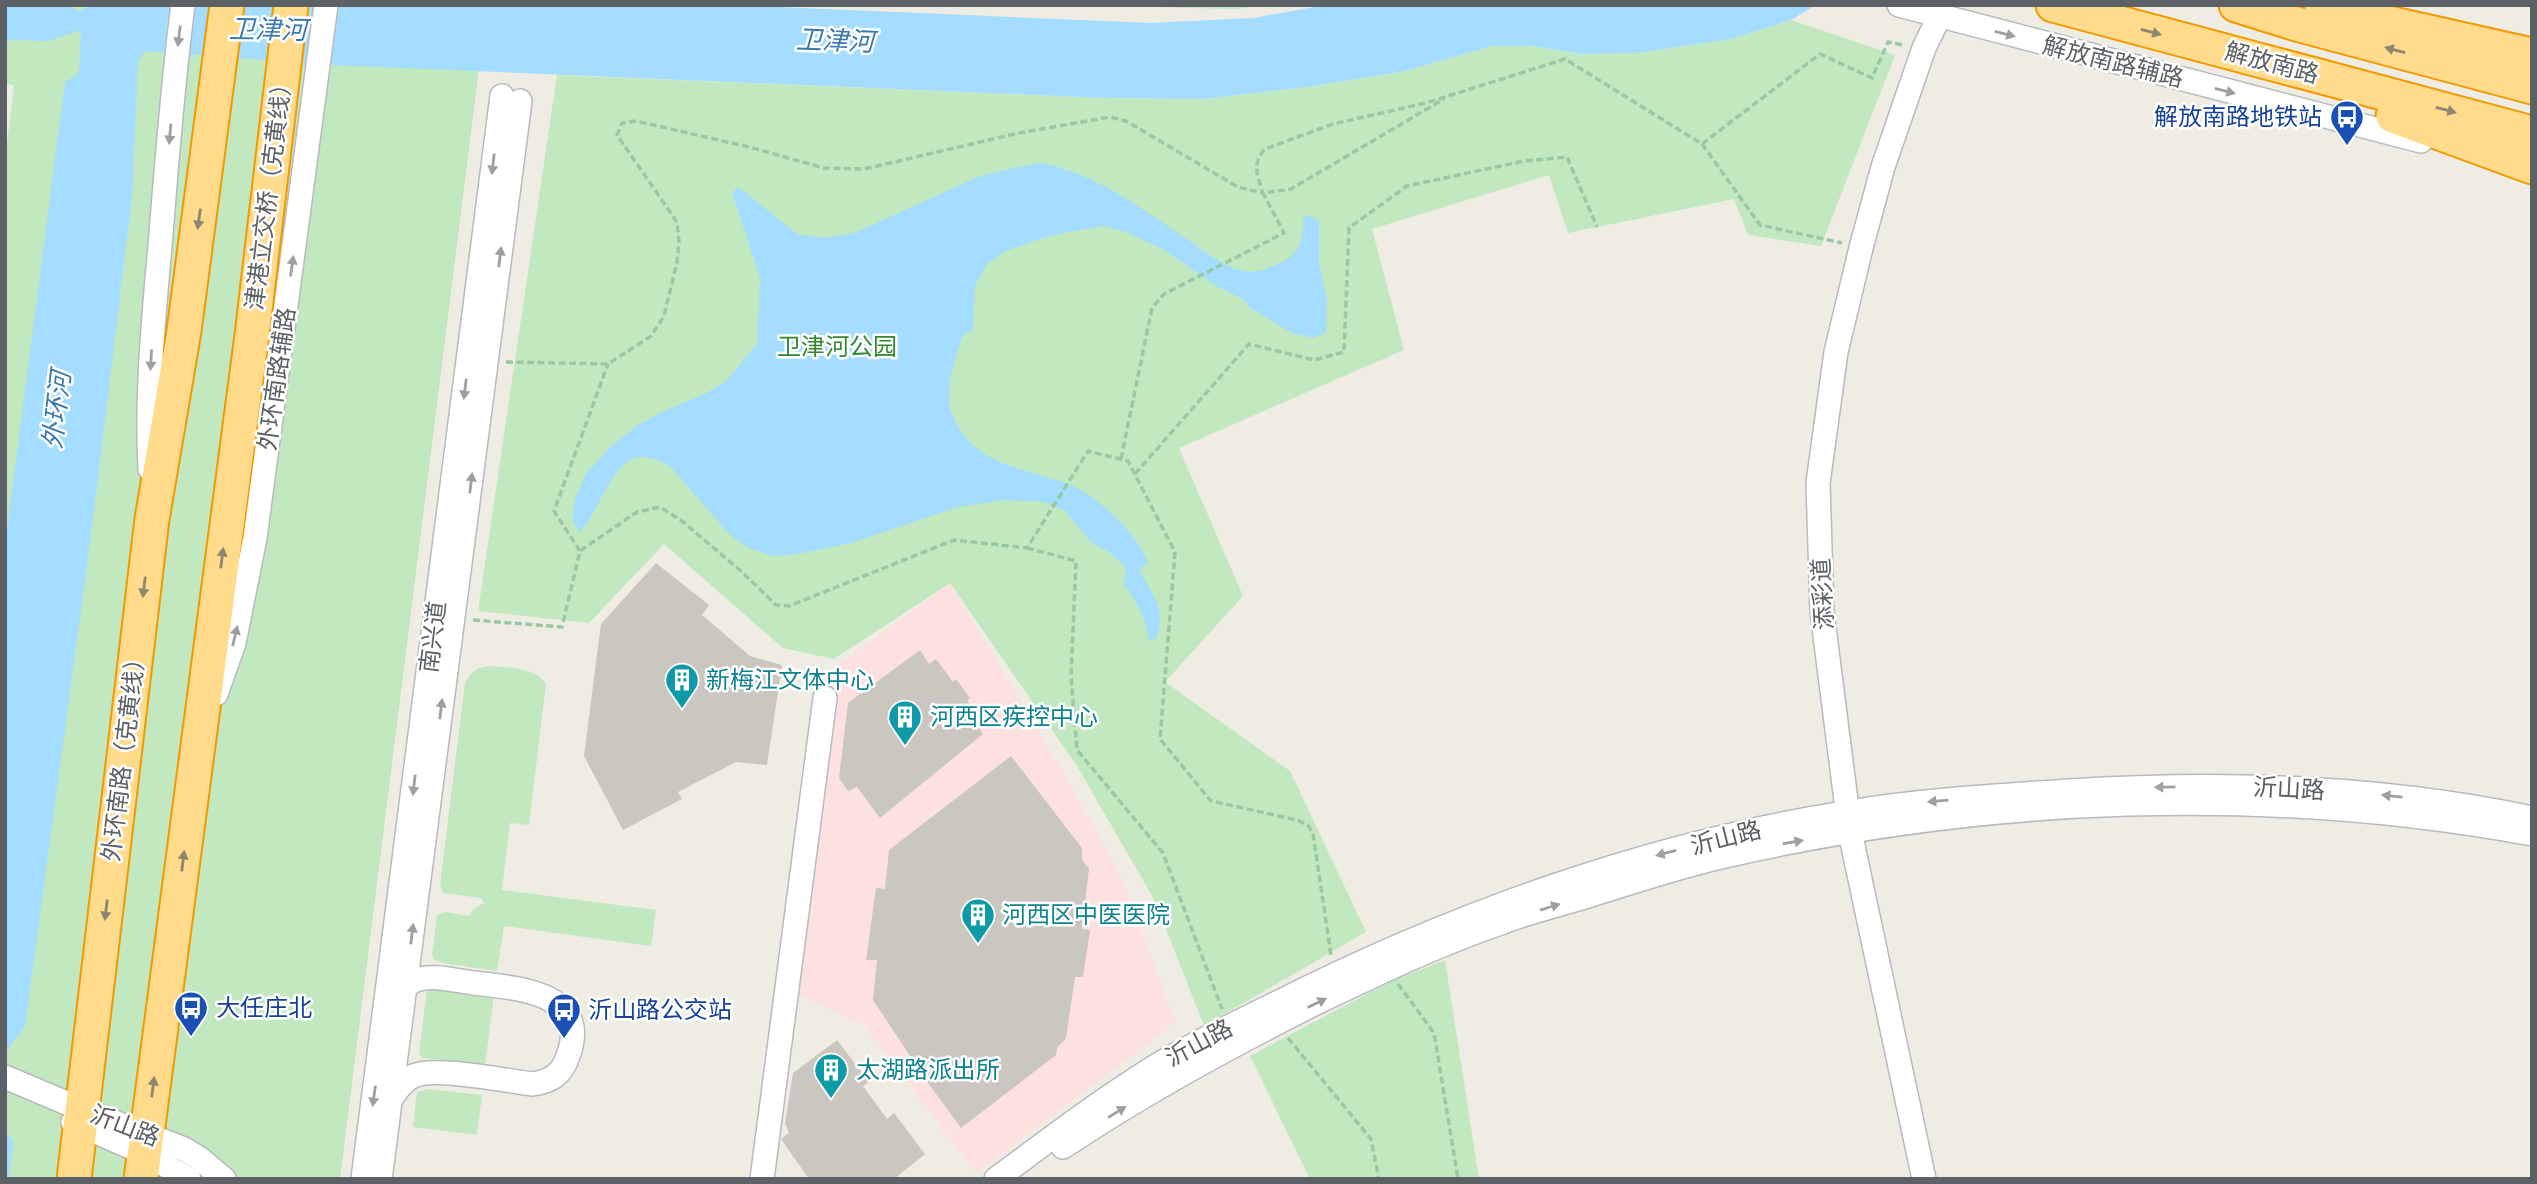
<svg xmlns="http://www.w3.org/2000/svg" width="2537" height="1184" font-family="'Fira Sans','Noto Sans SC',sans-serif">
<rect width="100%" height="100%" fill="#efece4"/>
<!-- medical -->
<path fill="#fce1e0" d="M950,583L1065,775L1119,871L1176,1022L976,1173L863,1024L798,994L834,694L816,691L821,678Z"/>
<!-- green -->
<g fill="#c2e8bf">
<path d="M5,5H487L340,1179H5V159L14,86L5,82Z"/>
<path d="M1062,5H1263L1236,9Z"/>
<path d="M1791,20L1895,55L1821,246L1748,235L1734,199L1568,233L1549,175L1372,229L1404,350L1179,448L1243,596L1165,682L1290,771L1366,932L1204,1026L1155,901L1077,766L950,583L834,659L783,648L664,544L589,623L478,611L557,75L1106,98L1204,99L1307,87L1401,72L1492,46H1532L1583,54L1637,53L1731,39Z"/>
<path d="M490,666C508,668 536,667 546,684L529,825L510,823L502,890L656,910L651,946L504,926L497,971L443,963L434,959L432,954L437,915L445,912L469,916L473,909L484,903L481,898L443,893L440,885L465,683C471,671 477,667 490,666Z"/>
<path d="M1445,960L1479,1179H1310L1250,1056L1389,982Z"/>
<path d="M431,988L494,995L485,1065L422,1058L419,1053L427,990Z"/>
<path d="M428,1089L482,1095L477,1135L413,1127L417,1092Z"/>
</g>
<!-- water -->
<g fill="#a4ddff">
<path d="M5,5H65L80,11L88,5H731L1150,23L1253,18L1326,5H1816L1791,20L1731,39L1637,53L1583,54L1532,46H1492L1401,72L1307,87L1204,99L1106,98L331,65L145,51L138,62L132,197L90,543L25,1026L5,1053V545L65,82L79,73L81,30L48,41L5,40Z"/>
<path d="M1041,163C1097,174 1142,209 1188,240C1205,251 1225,268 1245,271C1254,273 1264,270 1271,267C1298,256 1303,247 1303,218L1309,215L1319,221V264L1327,298L1326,332L1314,338L1292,333L1250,308L1243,299L1218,287L1164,250L1126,232L1103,226L1058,234L1031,242L1003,252L987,264L975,285L973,330L963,335C956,356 947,380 949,403C949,408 952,413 954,418C975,469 1032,468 1075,487C1102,500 1138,536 1148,562L1139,570C1154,598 1165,605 1157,638L1149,641C1146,619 1138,602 1124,585L1126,567L1109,552L1092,543L1064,510L1044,502L1004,500L958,507L851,543L803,553L773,556L749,548L730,535L670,466C661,462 649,455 639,457C612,460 598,514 580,532L572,521L575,499L586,474L611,446L638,425L662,412L705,394L726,381L757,344L760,278L732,193L738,187L797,234L823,238L854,233L978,177L1013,168Z"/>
<path d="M5,1131L13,1142L9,1179H5Z"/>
</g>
<!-- building -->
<g fill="#cac7c1">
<path d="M656,563L709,605L702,615L750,656L782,665L767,765L736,762L678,792L682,799L623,830L584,756L601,624Z"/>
<path d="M920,650L929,664L936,659L953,682L956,679L970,698L967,701L982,719L976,724L983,734L880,818L857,787L848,791L839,778L848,703Z"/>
<path d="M1011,756L1082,848V860L1089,868L1082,929L1090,930L1083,977H1075L1066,1038L1057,1048L1056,1055L961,1128L928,1083L873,1000L877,960H866L876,888L885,889L889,850Z"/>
<path d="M837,1040L869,1082L863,1086L887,1119L894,1113L925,1154L894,1179H809L781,1139L789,1133L785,1123L793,1073Z"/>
</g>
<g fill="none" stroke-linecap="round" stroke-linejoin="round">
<!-- minor casing -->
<g stroke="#b7babe" stroke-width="26">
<g id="minor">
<path d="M1899,5L2421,141"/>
<path d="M150,469C146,391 154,313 161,234C167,158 173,81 183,5"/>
<path d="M216,694L234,643L255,538L326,5"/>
<path d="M5,1077L83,1110L184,1149L199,1158L224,1179"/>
<path d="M391,1099C397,1090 403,1081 413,1076C436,1066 506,1081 533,1084C552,1081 562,1074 568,1056C592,992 516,988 474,983C456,981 433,974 416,980C408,983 404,988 400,994"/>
<path d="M73,1122L144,1153L189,1179"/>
<path d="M1063,1147C1144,1093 1230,1046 1318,1002C1378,973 1439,944 1503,922C1532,911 1562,904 1591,895C1636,881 1680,866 1725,856C1988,796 2266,785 2532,834"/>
<path d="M363,1179L502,96"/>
<path d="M380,1179L520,101"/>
<path d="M762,1179L825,698"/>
<path d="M996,1179C1049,1140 1101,1100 1156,1066C1196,1042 1238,1022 1279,1002C1456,913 1654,842 1850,812C1922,800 1996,796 2069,791C2223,781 2380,786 2532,818"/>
<path d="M1924,1179L1850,832L1822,612L1818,483L1836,352L1861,248L1883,167L1924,48L1939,17"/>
</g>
</g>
<!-- highway casing -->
<g stroke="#f39900" stroke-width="37">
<g id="highway">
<path d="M2053,5L2532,133"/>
<path d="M2236,5L2300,25L2532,87"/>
<path d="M2322,8L2532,55"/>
<path d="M2393,116L2532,167"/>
<path d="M74,1179L152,519L184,331L227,5"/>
<path d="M141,1179L252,335L291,5"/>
</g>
</g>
<!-- path -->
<g stroke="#98c9a3" stroke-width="3.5" stroke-dasharray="7 3.5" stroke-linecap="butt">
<path d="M1702,144L1760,225L1842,243"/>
<path d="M506,362L608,364L651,336L664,316L677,262L679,242L677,222L617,135L622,123L636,121L749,147L824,168L864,169L1019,133L1110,117L1126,121L1238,187L1263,193C1258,177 1251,163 1265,149L1333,124L1426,103L1565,59L1702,144L1820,54L1872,78L1888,42L1903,45"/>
<path d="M1121,459L1152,308L1164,294L1284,233L1263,193L1291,189L1444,99"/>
<path d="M1135,474L1249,344L1314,360L1344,352L1349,228L1407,186L1524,161L1567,157L1597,227"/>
<path d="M1027,548L1076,561L1071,677L1077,750L1163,853L1222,1009"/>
<path d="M580,551L554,511L608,364"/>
<path d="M473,620L562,627L580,551L637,512L660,507L682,521L741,571L776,605L789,606L954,540L1027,548L1088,451L1128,461L1175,552L1160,739L1211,801L1297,820L1308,825L1313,834L1331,955"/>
<path d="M1398,984L1434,1033L1458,1179"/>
<path d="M1288,1038L1371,1139L1379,1179"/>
</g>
<!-- minor -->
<use href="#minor" stroke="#fff" stroke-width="23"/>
<!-- highway -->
<use href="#highway" stroke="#ffdb8b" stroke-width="33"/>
</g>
<!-- one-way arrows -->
<defs><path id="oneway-solid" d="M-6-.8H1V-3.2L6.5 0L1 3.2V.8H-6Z" transform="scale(1.75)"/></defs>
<g fill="#8d8670">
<use href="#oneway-solid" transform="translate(2151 32) rotate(15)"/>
<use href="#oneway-solid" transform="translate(2395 50) rotate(-165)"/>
<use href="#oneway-solid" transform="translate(2446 110) rotate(15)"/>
<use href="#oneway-solid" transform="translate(199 219) rotate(98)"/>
<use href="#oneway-solid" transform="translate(222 558) rotate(-83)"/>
<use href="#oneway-solid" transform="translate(144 587) rotate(97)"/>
<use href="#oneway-solid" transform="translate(183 861) rotate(-83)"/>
<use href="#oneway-solid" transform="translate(106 910) rotate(97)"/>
<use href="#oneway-solid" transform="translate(153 1087) rotate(-83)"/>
</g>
<g fill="#9da0a3">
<use href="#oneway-solid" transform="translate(2005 34) rotate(14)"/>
<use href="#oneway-solid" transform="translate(179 36) rotate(97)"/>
<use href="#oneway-solid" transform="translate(2225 91) rotate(14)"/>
<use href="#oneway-solid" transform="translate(170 134) rotate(95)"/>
<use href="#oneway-solid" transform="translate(493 164) rotate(97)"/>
<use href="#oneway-solid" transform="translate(500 257) rotate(-83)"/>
<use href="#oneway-solid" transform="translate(292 266) rotate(-82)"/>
<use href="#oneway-solid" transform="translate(151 360) rotate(93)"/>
<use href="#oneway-solid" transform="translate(465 389) rotate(97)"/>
<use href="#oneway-solid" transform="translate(471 483) rotate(-83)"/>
<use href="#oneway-solid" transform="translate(235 636) rotate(-77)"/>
<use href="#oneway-solid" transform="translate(441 709) rotate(-83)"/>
<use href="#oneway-solid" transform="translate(414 785) rotate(97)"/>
<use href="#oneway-solid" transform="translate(2165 787) rotate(179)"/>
<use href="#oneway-solid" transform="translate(2392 796) rotate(-174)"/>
<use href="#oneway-solid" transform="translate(1938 801) rotate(175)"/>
<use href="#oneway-solid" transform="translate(1793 842) rotate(-10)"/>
<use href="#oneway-solid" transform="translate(1666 853) rotate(165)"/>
<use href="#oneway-solid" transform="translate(1550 907) rotate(-17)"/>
<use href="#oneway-solid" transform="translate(412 934) rotate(-83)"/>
<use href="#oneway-solid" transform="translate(1317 1003) rotate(-26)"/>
<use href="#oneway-solid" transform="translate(374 1096) rotate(98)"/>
<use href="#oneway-solid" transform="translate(1117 1112) rotate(-32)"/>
</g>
<!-- icons -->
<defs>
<g id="bus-pin" transform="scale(1.75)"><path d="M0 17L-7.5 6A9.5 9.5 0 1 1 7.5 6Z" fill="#1a4fb4" stroke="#fff"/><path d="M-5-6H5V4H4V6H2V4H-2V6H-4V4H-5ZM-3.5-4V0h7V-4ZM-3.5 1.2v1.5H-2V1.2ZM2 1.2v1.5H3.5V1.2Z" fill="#fff"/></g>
<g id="building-pin" transform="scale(1.75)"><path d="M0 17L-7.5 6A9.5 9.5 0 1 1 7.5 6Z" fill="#0f9aa8" stroke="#fff"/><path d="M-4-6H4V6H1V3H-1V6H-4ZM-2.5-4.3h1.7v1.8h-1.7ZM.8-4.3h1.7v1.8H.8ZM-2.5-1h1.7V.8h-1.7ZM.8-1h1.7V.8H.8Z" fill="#fff"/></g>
</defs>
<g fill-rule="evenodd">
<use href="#bus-pin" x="2347" y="117"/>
<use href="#building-pin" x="682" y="680"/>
<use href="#building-pin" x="905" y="717"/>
<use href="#building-pin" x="978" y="915"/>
<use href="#bus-pin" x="191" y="1008"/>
<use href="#bus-pin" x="564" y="1010"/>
<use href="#building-pin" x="831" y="1070"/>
</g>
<g text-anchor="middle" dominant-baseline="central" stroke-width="5" stroke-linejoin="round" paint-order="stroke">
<!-- street labels -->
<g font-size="24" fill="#5c6165" stroke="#fff">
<text transform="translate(2113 62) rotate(14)">解放南路辅路</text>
<text transform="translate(2272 63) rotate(15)">解放南路</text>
<text transform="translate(269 191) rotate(-83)">津港立交桥（克黄线）</text>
<text transform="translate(277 379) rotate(-82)">外环南路辅路</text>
<text transform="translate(1823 594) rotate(-93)">添彩道</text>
<text transform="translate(433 637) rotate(-83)">南兴道</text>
<text transform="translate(124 754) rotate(-83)">外环南路（克黄线）</text>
<text transform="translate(2289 789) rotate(3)">沂山路</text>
<text transform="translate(1726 838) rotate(-14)">沂山路</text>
<text transform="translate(1199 1043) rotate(-28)">沂山路</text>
<text transform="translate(125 1126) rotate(21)">沂山路</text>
</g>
<!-- transit labels -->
<g font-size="24" fill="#164399" stroke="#fff" text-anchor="start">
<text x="2322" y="117" text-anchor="end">解放南路地铁站</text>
<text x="216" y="1008">大任庄北</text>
<text x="588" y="1010">沂山路公交站</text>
</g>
<!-- park labels -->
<g font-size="24" fill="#328731" stroke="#fff">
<text x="837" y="347">卫津河公园</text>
</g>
<!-- culture labels -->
<g font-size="24" fill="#0d838f" stroke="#fff" text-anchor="start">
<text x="706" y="680">新梅江文体中心</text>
<text x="930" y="717">河西区疾控中心</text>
<text x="1002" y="915">河西区中医医院</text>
<text x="856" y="1070">太湖路派出所</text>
</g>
<!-- water labels -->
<g font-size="26" font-style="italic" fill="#3a79ad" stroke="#fff">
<text transform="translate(268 30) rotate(1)">卫津河</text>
<text transform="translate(835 41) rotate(2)">卫津河</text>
<text transform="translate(57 410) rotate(-83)">外环河</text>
</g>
</g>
<!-- border -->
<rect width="2537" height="1184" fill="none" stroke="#5c6165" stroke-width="14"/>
</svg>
